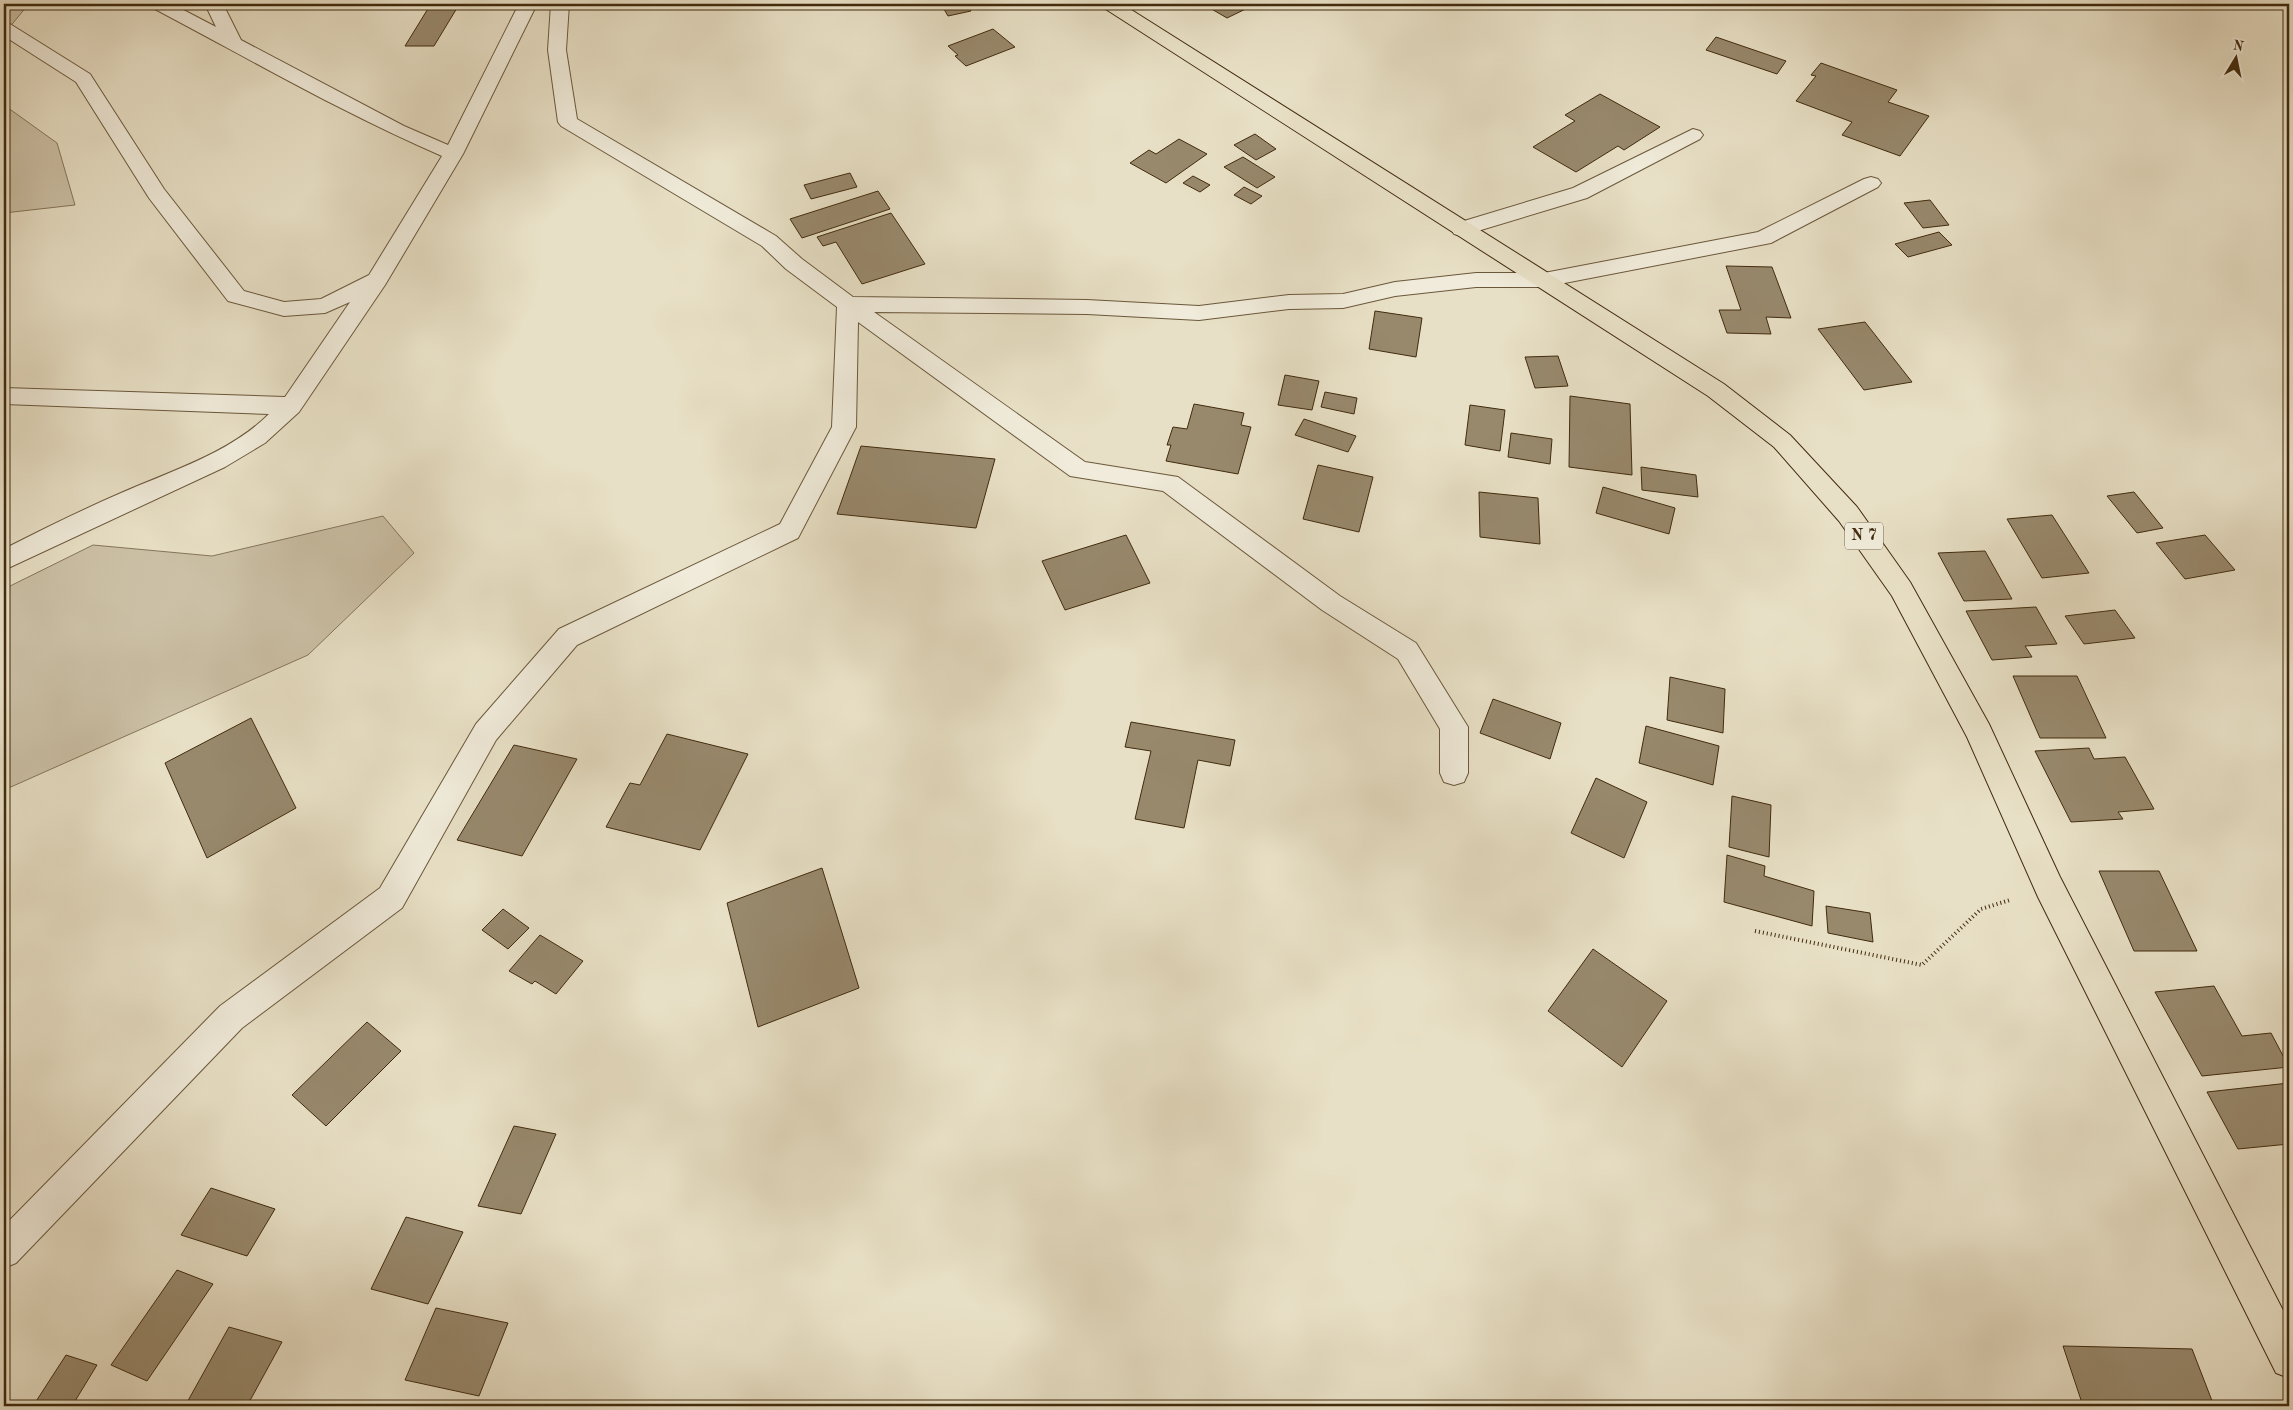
<svg xmlns="http://www.w3.org/2000/svg" width="2293" height="1410" font-family="'Old Standard TT',serif">
<rect width="100%" height="100%" fill="#e8e0c6"/>
<filter id="stains"><feTurbulence type="fractalNoise" baseFrequency=".004" numOctaves="4"/><feColorMatrix values="0 0 0 0 .2 0 0 0 0 .09 0 0 0 0 .02 0 0 0 .5 -.17"/></filter>
<radialGradient id="worn" r=".72"><stop offset=".6" stop-color="#630" stop-opacity="0"/><stop offset="1" stop-color="#630" stop-opacity=".3"/></radialGradient>
<!-- green -->
<g fill="#ccc1a7" stroke="#86765a">
<path d="M4,4H36L27,6L4,34Z"/>
<path d="M4,105L57,143L75,205L4,213Z"/>
<path d="M383,516L414,553L308,655L4,790V589L93,545L212,556Z"/>
</g>
<!-- building -->
<g fill="#98896d" stroke="#412b0d">
<path d="M941,4H967L971,11L948,16Z"/>
<path d="M1203,4H1256L1227,18Z"/>
<path d="M429,7L457,8L434,46H405Z"/>
<path d="M993,29L1015,47L966,66L955,56L958,55L948,46Z"/>
<path d="M1716,37L1786,61L1777,74L1706,50Z"/>
<path d="M1821,63L1897,90L1888,102L1929,116L1900,156L1842,135L1852,122L1796,101L1816,76L1811,75Z"/>
<path d="M1600,94L1660,127L1624,150L1618,146L1576,172L1533,147L1575,121L1565,115Z"/>
<path d="M1255,134L1276,149L1256,160L1234,145Z"/>
<path d="M1179,139L1207,154L1166,183L1130,163L1149,150L1156,154Z"/>
<path d="M1243,157L1275,177L1257,188L1224,167Z"/>
<path d="M850,173L857,187L811,199L804,185Z"/>
<path d="M1193,176L1210,185L1200,192L1183,183Z"/>
<path d="M1244,187L1262,196L1251,204L1234,195Z"/>
<path d="M878,191L890,209L802,238L790,219Z"/>
<path d="M1930,200L1949,225L1923,228L1904,203Z"/>
<path d="M891,213L925,264L862,284L836,242L823,246L817,237Z"/>
<path d="M1939,232L1952,245L1908,257L1895,244Z"/>
<path d="M1726,266L1772,267L1791,318L1766,317L1771,334L1727,333L1719,310H1741Z"/>
<path d="M1375,311L1422,318L1416,357L1369,349Z"/>
<path d="M1865,322L1912,382L1864,390L1818,329Z"/>
<path d="M1558,356L1568,386L1535,388L1525,357Z"/>
<path d="M1285,375L1319,381L1312,410L1278,405Z"/>
<path d="M1325,392L1357,398L1354,414L1321,407Z"/>
<path d="M1570,396L1630,404L1632,475L1569,467Z"/>
<path d="M1194,404L1244,413L1241,425L1251,427L1238,474L1166,461L1171,445H1167L1173,427L1187,429Z"/>
<path d="M1470,405L1505,410L1500,451L1465,445Z"/>
<path d="M1304,419L1356,436L1348,452L1295,435Z"/>
<path d="M1511,433L1552,439L1550,464L1508,457Z"/>
<path d="M861,446L995,459L976,528L837,514Z"/>
<path d="M1318,465L1373,477L1359,532L1303,519Z"/>
<path d="M1641,467L1696,475L1698,497L1642,490Z"/>
<path d="M1603,487L1675,508L1669,534L1596,513Z"/>
<path d="M1479,492L1538,498L1540,544L1480,537Z"/>
<path d="M2134,492L2163,528L2137,533L2107,496Z"/>
<path d="M2052,515L2089,573L2042,578L2007,519Z"/>
<path d="M1126,535L1150,583L1065,610L1042,561Z"/>
<path d="M2205,535L2235,570L2185,579L2156,543Z"/>
<path d="M1985,551L2012,599L1964,601L1938,553Z"/>
<path d="M2036,607L2057,644L2025,646L2032,657L1992,660L1966,611Z"/>
<path d="M2115,610L2135,638L2084,644L2065,616Z"/>
<path d="M2013,676H2077L2106,738H2040Z"/>
<path d="M1670,677L1725,689L1723,733L1667,720Z"/>
<path d="M1493,699L1561,723L1550,759L1480,733Z"/>
<path d="M251,718L296,808L207,858L165,763Z"/>
<path d="M1131,722L1235,740L1230,766L1198,760L1184,828L1135,819L1151,751L1125,747Z"/>
<path d="M1646,726L1719,746L1713,785L1639,763Z"/>
<path d="M667,734L748,754L700,850L606,827L630,783L640,785Z"/>
<path d="M514,745L577,759L522,856L457,840Z"/>
<path d="M2089,748L2094,759L2125,757L2154,809L2118,812L2123,819L2071,822L2035,751Z"/>
<path d="M1596,778L1647,802L1624,858L1571,833Z"/>
<path d="M1732,796L1771,805L1769,857L1729,847Z"/>
<path d="M1727,855L1765,866L1764,876L1814,891L1812,926L1724,902Z"/>
<path d="M822,868L859,988L758,1027L727,903Z"/>
<path d="M2099,871H2159L2197,951H2134Z"/>
<path d="M1826,906L1870,913L1873,942L1828,933Z"/>
<path d="M503,909L529,928L508,949L482,930Z"/>
<path d="M540,935L583,961L556,994L535,981L532,984L509,971Z"/>
<path d="M1593,949L1667,1001L1622,1067L1548,1011Z"/>
<path d="M2214,986L2242,1036L2271,1033L2289,1067L2202,1076L2155,992Z"/>
<path d="M367,1022L401,1051L326,1126L292,1095Z"/>
<path d="M2289,1083V1144L2238,1149L2207,1092Z"/>
<path d="M514,1126L556,1134L521,1214L478,1206Z"/>
<path d="M211,1188L275,1209L247,1256L181,1235Z"/>
<path d="M406,1217L463,1232L428,1304L371,1289Z"/>
<path d="M177,1270L213,1284L147,1381L111,1365Z"/>
<path d="M436,1308L508,1323L479,1396L405,1380Z"/>
<path d="M229,1327L282,1342L247,1406H185Z"/>
<path d="M2063,1346L2192,1349L2214,1406H2083Z"/>
<path d="M66,1355L97,1365L72,1406H33Z"/>
</g>
<g fill="none" stroke-linecap="round" stroke-linejoin="round">
<!-- service casing -->
<g stroke="#6b583b" stroke-width="2">
<path id="service" d="M150,4H172L216,27L205,4H223L241,40L404,126L448,145L519,4H537L463,154L385,285L299,412L265,443L225,467L4,570V549C43,529 82,510 121,493C171,471 230,453 269,414L4,404V388L285,397L350,302L325,313L284,316L228,301L149,198L76,82L4,36V23L10,24L90,74L164,189L244,291L284,302L321,299L369,275L442,156C342,113 248,58 153,8Z"/>
</g>
<!-- minor casing -->
<g stroke="#6b583b" stroke-width="2">
<g id="minor">
<path d="M551,4H569L566,50L577,119L776,236L802,259L853,297L1087,300L1199,306L1289,295L1343,294L1395,282L1476,273H1544L1758,232L1864,179L1871,177L1878,179L1881,183L1878,187L1771,243L1544,287H1476L1395,296L1343,308L1289,309L1199,320L1087,314L874,312L1085,462L1178,477L1340,596L1416,643L1468,727V773L1464,782L1454,785L1444,782L1440,773V729L1398,659L1322,610L1163,491L1070,476L858,322L856,427L798,538L577,645L496,740L402,908L242,1028L16,1263L4,1268V1226L220,1006L380,888L476,724L559,629L780,524L832,427L837,307L786,269L762,246L561,126L558,122L548,50Z"/>
<path d="M1693,129L1700,131L1703,135L1700,139L1587,198L1461,236L1454,234L1451,229L1454,224L1573,188Z"/>
</g>
</g>
<!-- primary casing -->
<g stroke="#412b0d" stroke-width="2">
<path id="primary" d="M1101,4H1122L1724,384L1790,435L1857,507L1910,582L1989,724L2060,877L2289,1322V1378L2276,1373L2038,897L1967,737L1892,596L1839,521L1774,447L1708,396L1104,8Z"/>
</g>
<!-- path -->
<path stroke="#412b0d" stroke-width="4" stroke-dasharray="1 3" stroke-linecap="butt" d="M1755,931L1922,965L1981,909L2010,900"/>
<!-- service -->
<use href="#service" fill="#f0ebda" fill-rule="evenodd"/>
<!-- minor -->
<use href="#minor" fill="#f0ebda" fill-rule="evenodd"/>
<!-- primary -->
<use href="#primary" fill="#e8e0c6" fill-rule="evenodd"/>
</g>
<g text-anchor="middle" dominant-baseline="central" stroke-width="4" stroke-linejoin="round" paint-order="stroke">
<!-- shield labels -->
<rect fill="#f0ebda" stroke="#76654a" stroke-width="1" x="1845" y="522.5" width="38" height="27" rx="4"/>
<g font-size="16" font-weight="bold" fill="#412b0d">
<text x="1864" y="536">N 7</text>
</g>
</g>
<!-- margin -->
<rect width="2293" height="1410" fill="none" stroke="#e8e0c6" stroke-width="20"/>
<rect x="5" y="5" width="2283" height="1400" fill="none" stroke="#412b0d" stroke-width="2.5"/>
<rect x="10" y="10" width="2273" height="1390" fill="none" stroke="#412b0d"/>
<!-- north arrow -->
<g transform="translate(2236 58) rotate(10)" stroke="#f0ebda" stroke-width="4" paint-order="stroke">
<path d="M0-4L9 19L0 12L-9 19Z" fill="#412b0d"/>
<text y="-8" font-size="14" font-weight="bold" text-anchor="middle" fill="#412b0d">N</text>
</g>
<rect width="100%" height="100%" filter="url(#stains)"/>
<rect width="100%" height="100%" fill="url(#worn)"/>
</svg>
